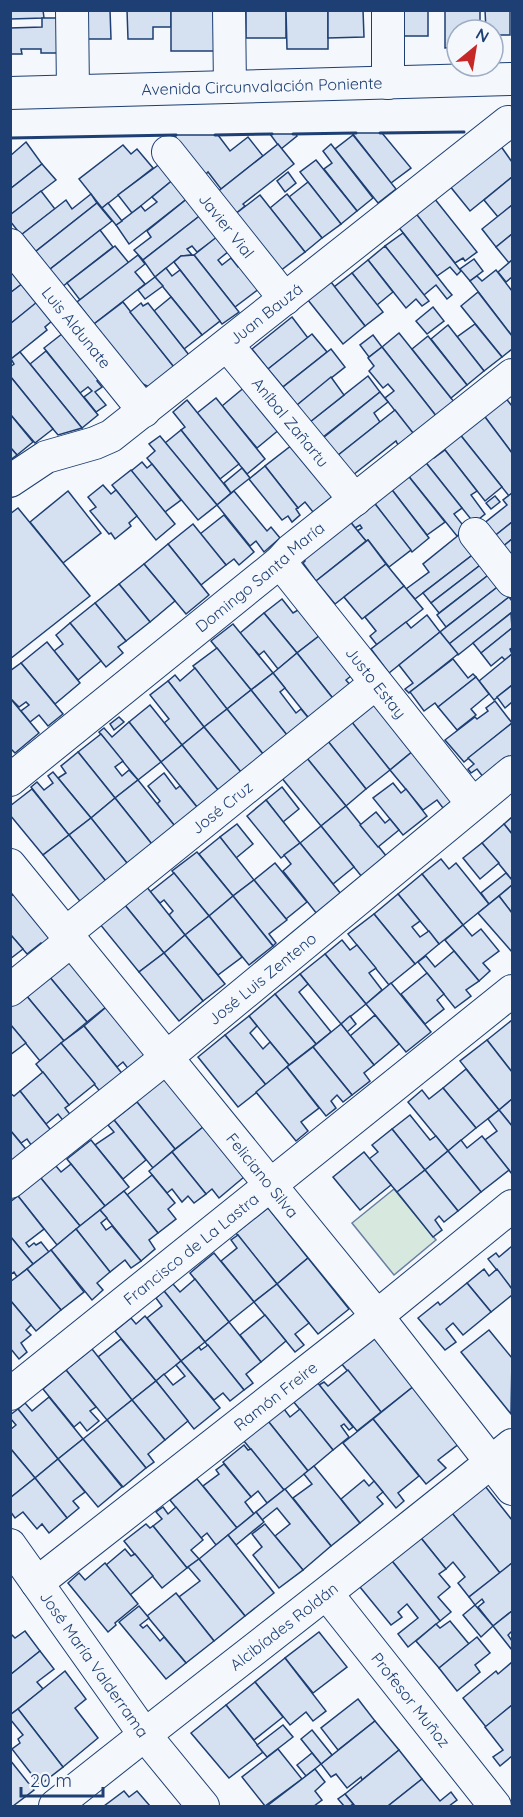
<svg xmlns="http://www.w3.org/2000/svg" width="523" height="1817" font-family="Quicksand,sans-serif">
<rect width="100%" height="100%" fill="#f4f7fb"/>
<!-- green -->
<path fill="#d7e8df" stroke="#687fa3" stroke-width="1.5" d="M394,1189L436,1240L394,1275L352,1223Z"/>
<!-- building -->
<g fill="#d5e0f0" stroke="#1d3f73" stroke-width="1.5">
<path d="M10,10H43L44,18L10,19Z"/>
<path d="M87,10H110L111,39H88Z"/>
<path d="M127,10H171V27H153V39H128Z"/>
<rect x="171" y="10" width="43" height="41"/>
<rect x="246" y="10" width="40" height="28"/>
<path d="M286,10H328V49H287Z"/>
<path d="M328,10H363L364,37L328,38Z"/>
<rect x="404" y="10" width="24" height="26"/>
<path d="M445,10H480V30H457V47L445,48Z"/>
<path d="M485,10H510V35H493V30H486Z"/>
<path d="M42,18H57L58,53H41V49H21L22,54H10V28L42,27Z"/>
<path d="M352,133H382L411,168L391,183Z"/>
<path d="M270,134H296L297,136L281,149Z"/>
<path d="M174,135H218L230,151L248,137L263,156L221,189L208,172L205,175Z"/>
<path d="M353,135L396,189L378,203L335,149Z"/>
<path d="M26,142L42,164L10,189V156Z"/>
<path d="M278,144L294,164L243,204L245,206L234,215L216,193Z"/>
<path d="M331,144L373,198L357,211L324,169L332,163L323,151Z"/>
<path d="M123,145L131,154L137,149L153,168L102,208L79,179Z"/>
<path d="M500,145L512,162V177L470,211L449,185Z"/>
<path d="M316,160L357,211L341,224L300,172Z"/>
<path d="M161,163L174,179L132,213L118,195Z"/>
<path d="M42,164L56,180L10,215V189Z"/>
<path d="M288,172L296,183L285,192L277,181Z"/>
<path d="M512,177V205L498,217L484,200Z"/>
<path d="M174,179L188,198L129,244L116,225L141,206L145,211L157,202L152,197Z"/>
<path d="M308,182L341,224L322,238L289,197Z"/>
<path d="M41,191L55,209L21,235L10,221V215Z"/>
<path d="M91,194L97,203L35,252L21,235L66,200L72,209Z"/>
<path d="M287,194L322,238L305,252L270,208Z"/>
<path d="M260,195L305,252L280,271L234,215Z"/>
<path d="M188,198L206,211L143,260L134,250L151,237L147,231Z"/>
<path d="M434,198L477,252L465,261L463,258L455,263L415,213Z"/>
<path d="M97,203L112,221L49,270L35,252Z"/>
<path d="M108,203L122,221L116,225L102,208Z"/>
<path d="M512,205V234L496,247L482,229Z"/>
<path d="M414,211L461,271L457,275L450,267L437,276L397,225Z"/>
<path d="M202,214L219,236L197,252L192,246L187,249L192,255L181,256L155,277L143,260Z"/>
<path d="M100,230L113,247L62,287L49,270Z"/>
<path d="M223,232L234,247L218,260L222,265L231,258L238,267L246,261L264,285L235,307L194,255Z"/>
<path d="M403,233L447,289L452,295L447,299L436,285L424,295L385,246Z"/>
<path d="M512,234V260L509,263L496,247Z"/>
<path d="M115,246L129,263L80,300L67,283Z"/>
<path d="M385,246L429,301L422,306L416,299L406,308L368,260Z"/>
<path d="M138,255L145,264L135,272L145,284L94,324L77,302Z"/>
<path d="M194,255L239,312L222,324L174,262L181,256Z"/>
<path d="M474,259L483,271L470,281L460,269Z"/>
<path d="M368,260L393,292L377,305L352,273Z"/>
<path d="M512,260V277L506,282L498,272Z"/>
<path d="M10,266L27,280L10,293Z"/>
<path d="M166,268L172,276L180,270L220,321L202,335L155,277Z"/>
<path d="M496,270L512,291V336L470,281L477,276L482,281Z"/>
<path d="M352,273L383,312L365,326L334,287Z"/>
<path d="M155,277L163,286L145,299L138,290Z"/>
<path d="M27,280L42,299L10,324V293Z"/>
<path d="M331,282L365,326L343,344L308,300Z"/>
<path d="M478,292L512,336V349L502,357L461,306Z"/>
<path d="M171,297L202,335L184,349L154,311Z"/>
<path d="M37,302L52,321L45,327L47,330L11,359L10,324Z"/>
<path d="M123,302L174,367L149,387L141,383L94,324Z"/>
<path d="M141,303L143,306L148,303L189,355L174,367L130,312Z"/>
<path d="M433,307L444,321L427,334L416,321Z"/>
<path d="M292,317L308,338L268,369L252,349Z"/>
<path d="M475,324L502,357L484,371L457,337Z"/>
<path d="M448,325L484,371L467,385L431,339Z"/>
<path d="M72,326L105,375L97,381L102,387L95,392L106,405L96,412L84,397L92,391L88,387L80,393L44,348Z"/>
<path d="M399,333L455,403L437,417L382,347Z"/>
<path d="M312,334L327,352L283,387L268,369Z"/>
<path d="M373,335L382,347L369,357L360,345Z"/>
<path d="M428,336L467,385L451,398L412,349Z"/>
<path d="M382,347L437,417L414,435L385,398L394,391L388,384L383,388L369,371L374,366L368,358Z"/>
<path d="M331,349L345,367L297,405L283,387Z"/>
<path d="M46,351L98,415L82,428L30,364Z"/>
<path d="M20,352L30,364L82,428L58,435L53,429L10,376V367L14,364L11,359Z"/>
<path d="M10,376L53,429L35,443L10,414Z"/>
<path d="M368,376L380,392L318,441L306,425Z"/>
<path d="M331,377L344,395L310,422L297,405Z"/>
<path d="M246,386L280,429L257,448L222,406Z"/>
<path d="M380,392L388,402L374,413L380,422L337,456L323,438Z"/>
<path d="M504,396L512,406V453L482,413Z"/>
<path d="M216,398L265,459L247,474L197,413Z"/>
<path d="M187,400L239,464L220,479L181,430L185,427L173,412Z"/>
<path d="M395,410L413,433L398,445L396,441L353,475L337,456Z"/>
<path d="M482,413L512,453V493L509,496L458,432Z"/>
<path d="M10,414L33,442L17,455L10,447Z"/>
<path d="M181,430L231,493L217,505L165,443Z"/>
<path d="M458,432L502,487L485,501L441,445Z"/>
<path d="M160,436L217,505L198,520L147,458L155,451L149,444Z"/>
<path d="M292,445L333,496L313,512L305,502L298,508L265,466Z"/>
<path d="M10,447L17,455L10,460Z"/>
<path d="M445,450L477,491L471,495L485,514L474,523L423,459L431,454L434,458Z"/>
<path d="M423,459L462,508L454,514L466,529L457,536L406,473Z"/>
<path d="M142,462L147,468L152,464L181,500L165,512L131,471Z"/>
<path d="M265,466L298,508L296,509L300,515L292,522L288,516L282,520L249,479Z"/>
<path d="M242,468L250,478L231,493L224,483Z"/>
<path d="M131,470L175,524L156,540L112,485Z"/>
<path d="M406,473L445,522L427,535L389,486Z"/>
<path d="M103,485L111,494L116,490L137,516L129,523L131,526L115,539L111,533L109,534L90,511L96,507L88,497Z"/>
<path d="M389,486L429,538L412,552L372,500Z"/>
<path d="M68,491L101,533L63,563L30,522Z"/>
<path d="M234,491L267,531L271,527L280,538L264,552L256,541L250,546L217,505Z"/>
<path d="M512,493V522L492,538L482,525L507,505L503,500Z"/>
<path d="M495,496L500,502L491,509L486,503Z"/>
<path d="M372,500L411,550L389,567L368,540L366,541L357,531L362,528L360,525L355,528L348,519Z"/>
<path d="M18,508L90,596L10,659V514Z"/>
<path d="M224,515L254,552L239,565L234,559L226,565L200,534Z"/>
<path d="M348,519L366,541L316,581L303,563L305,561L301,556Z"/>
<path d="M512,522V539L501,548L492,538Z"/>
<path d="M193,524L226,565L201,585L168,544Z"/>
<path d="M460,534L475,553L415,599L406,589L429,572L423,564Z"/>
<path d="M512,539V556L509,558L501,548Z"/>
<path d="M368,540L386,564L335,604L316,581Z"/>
<path d="M168,544L209,595L186,614L144,564Z"/>
<path d="M475,553L483,563L431,603L423,593Z"/>
<path d="M483,563L491,573L439,613L431,603Z"/>
<path d="M144,564L175,601L150,622L119,584Z"/>
<path d="M386,564L404,586L362,619L344,597Z"/>
<path d="M491,573L500,585L446,627L437,615Z"/>
<path d="M119,584L150,622L126,641L95,603Z"/>
<path d="M500,585L509,597L449,644L440,632Z"/>
<path d="M404,586L423,609L377,645L370,636L376,631L365,617Z"/>
<path d="M509,597L512,601V612L458,655L449,644Z"/>
<path d="M282,599L293,613L298,610L319,636L297,653L264,613Z"/>
<path d="M95,603L126,641L118,647L123,653L106,667L70,623Z"/>
<path d="M264,613L297,653L278,669L264,651L259,655L240,633Z"/>
<path d="M511,613L512,628L481,653L473,643Z"/>
<path d="M427,615L440,632L389,673L371,649L406,622L411,628Z"/>
<path d="M70,623L101,661L78,680L54,651L63,644L56,635Z"/>
<path d="M233,624L273,673L251,690L211,641Z"/>
<path d="M512,628V648L510,649L512,654L505,660L502,657L491,666L481,653Z"/>
<path d="M440,632L458,654L409,693L405,689L413,683L399,665Z"/>
<path d="M319,636L351,676L346,680L352,687L335,701L297,653Z"/>
<path d="M47,642L80,683L55,704L21,663Z"/>
<path d="M217,648L251,690L227,709L193,666Z"/>
<path d="M297,653L335,701L311,721L273,673Z"/>
<path d="M512,654V685L494,700L479,681Z"/>
<path d="M453,659L468,678L473,674L476,677L438,707L435,703L424,711L410,692Z"/>
<path d="M21,663L63,714L48,726L39,715L30,722L21,711L29,705L26,702L19,707L10,698V671Z"/>
<path d="M195,668L227,709L204,727L168,681L175,675L180,681Z"/>
<path d="M273,673L285,688L280,692L296,713L301,709L311,721L289,738L251,690Z"/>
<path d="M476,677L489,694L471,709L476,715L457,730L438,707Z"/>
<path d="M168,681L204,727L182,745L164,723L169,719L150,695Z"/>
<path d="M511,686L512,688V702L505,708L497,697Z"/>
<path d="M251,690L291,740L267,759L227,709Z"/>
<path d="M10,698L39,733L15,753L10,748Z"/>
<path d="M495,701L512,723L464,762L445,740L475,717L477,719L488,711L486,708Z"/>
<path d="M375,704L413,751L390,770L352,723Z"/>
<path d="M150,705L182,745L161,762L129,722Z"/>
<path d="M227,709L267,759L245,777L204,727Z"/>
<path d="M119,717L124,722L114,730L110,724Z"/>
<path d="M351,721L390,770L366,789L327,740Z"/>
<path d="M129,722L161,762L138,780L99,732L104,728L112,737Z"/>
<path d="M512,723V761L487,782L477,769L471,773L468,769L474,764L468,758Z"/>
<path d="M204,727L245,777L222,795L182,745Z"/>
<path d="M101,734L123,761L115,767L122,776L129,770L138,780L115,798L78,752Z"/>
<path d="M327,740L366,789L346,806L306,757Z"/>
<path d="M182,745L222,795L201,812L161,762Z"/>
<path d="M413,751L453,800L443,808L437,800L423,810L390,770Z"/>
<path d="M78,752L115,798L91,818L58,778L66,773L61,766Z"/>
<path d="M306,757L346,806L321,826L281,777Z"/>
<path d="M53,772L91,818L69,835L31,787L37,782L44,790L53,783L48,776Z"/>
<path d="M164,773L176,789L180,786L201,812L178,830L157,804L160,801L148,786Z"/>
<path d="M138,780L178,830L155,848L115,798Z"/>
<path d="M393,783L401,793L406,789L427,816L403,835L373,798Z"/>
<path d="M282,787L299,809L283,822L266,800Z"/>
<path d="M32,789L69,835L43,855L10,815V806Z"/>
<path d="M115,798L155,848L131,868L91,818Z"/>
<path d="M266,800L300,843L281,858L247,816Z"/>
<path d="M346,806L387,857L362,877L321,826Z"/>
<path d="M376,812L385,823L390,819L399,830L378,847L360,825Z"/>
<path d="M512,817V834L504,824Z"/>
<path d="M91,818L131,868L109,885L69,835Z"/>
<path d="M237,824L253,844L236,858L220,837Z"/>
<path d="M504,824L512,834V880L482,843Z"/>
<path d="M321,826L354,867L333,884L300,843Z"/>
<path d="M69,835L109,885L83,905L43,855Z"/>
<path d="M220,837L254,880L233,896L199,854Z"/>
<path d="M300,843L341,894L317,914L283,871L291,864L284,855Z"/>
<path d="M482,843L499,863L480,879L463,858Z"/>
<path d="M197,852L233,896L209,916L172,871Z"/>
<path d="M441,859L449,869L456,863L489,904L463,925L422,874Z"/>
<path d="M275,863L307,902L286,919L254,880Z"/>
<path d="M174,873L209,916L185,935L169,915L173,911L164,900L160,903L150,892Z"/>
<path d="M506,873L512,880V885L489,904L481,893Z"/>
<path d="M422,874L463,925L439,944L398,894Z"/>
<path d="M254,880L287,920L269,934L276,943L273,946L233,896Z"/>
<path d="M512,885V913L499,896Z"/>
<path d="M146,886L185,935L164,953L124,904Z"/>
<path d="M18,891L56,938L45,947L41,943L27,954L10,934V897Z"/>
<path d="M398,894L420,921L412,927L420,937L429,931L439,944L415,964L374,914Z"/>
<path d="M233,896L273,946L249,965L209,916Z"/>
<path d="M499,896L512,913V952L478,913Z"/>
<path d="M124,904L164,953L139,972L99,923Z"/>
<path d="M374,914L415,964L389,985L348,934Z"/>
<path d="M209,916L242,957L218,975L185,935Z"/>
<path d="M463,925L472,936L481,929L499,951L483,963L490,971L479,981L445,940Z"/>
<path d="M10,934L23,949L10,959Z"/>
<path d="M185,935L225,984L203,1001L164,953Z"/>
<path d="M342,940L350,950L357,945L376,968L369,973L382,990L366,1004L325,954Z"/>
<path d="M454,951L479,981L466,990L471,996L455,1008L418,962L426,956L435,967Z"/>
<path d="M164,953L203,1001L179,1021L139,972Z"/>
<path d="M325,954L366,1004L341,1024L300,974Z"/>
<path d="M72,956L111,1003L87,1022L48,975Z"/>
<path d="M427,973L444,994L437,1000L444,1009L425,1024L401,994Z"/>
<path d="M300,974L308,984L299,992L331,1032L316,1044L275,994Z"/>
<path d="M48,975L87,1022L64,1041L25,994Z"/>
<path d="M391,983L431,1032L406,1052L366,1004Z"/>
<path d="M25,994L64,1041L40,1061L10,1024V1006Z"/>
<path d="M275,994L316,1044L289,1065L249,1016Z"/>
<path d="M111,1003L151,1054L130,1071L123,1062L117,1067L84,1026Z"/>
<path d="M375,1015L399,1044L374,1065L350,1036Z"/>
<path d="M249,1016L257,1026L250,1033L263,1049L270,1042L289,1065L266,1085L225,1035Z"/>
<path d="M350,1016L356,1024L347,1032L341,1024Z"/>
<path d="M512,1020V1072L487,1040Z"/>
<path d="M10,1024L26,1043L10,1055Z"/>
<path d="M341,1024L374,1065L364,1073L370,1081L352,1095L313,1047Z"/>
<path d="M84,1026L124,1076L102,1094L61,1043Z"/>
<path d="M225,1035L266,1085L238,1107L198,1057Z"/>
<path d="M487,1040L512,1072V1099L499,1110L460,1061Z"/>
<path d="M61,1043L95,1084L69,1105L36,1064Z"/>
<path d="M313,1047L352,1095L343,1102L337,1095L331,1101L336,1108L326,1116L287,1067Z"/>
<path d="M287,1067L319,1108L301,1122L308,1131L296,1141L256,1092Z"/>
<path d="M466,1069L499,1110L476,1128L443,1088Z"/>
<path d="M43,1072L69,1105L65,1108L72,1117L65,1123L58,1114L46,1124L20,1091Z"/>
<path d="M165,1078L206,1125L175,1149L136,1101Z"/>
<path d="M443,1088L476,1128L448,1151L408,1102L422,1090L429,1099Z"/>
<path d="M20,1091L53,1133L34,1149L27,1139L21,1143L10,1130V1093L14,1096Z"/>
<path d="M512,1099V1126L499,1110Z"/>
<path d="M137,1102L175,1149L153,1168L114,1120Z"/>
<path d="M499,1110L512,1126V1174L485,1140L497,1131L488,1119Z"/>
<path d="M410,1115L430,1140L436,1136L448,1151L425,1170L392,1129Z"/>
<path d="M114,1120L146,1160L123,1179L95,1145L114,1132L108,1125Z"/>
<path d="M203,1127L244,1177L219,1198L212,1189L206,1194L172,1152Z"/>
<path d="M392,1129L425,1170L397,1192L369,1159L378,1152L372,1145Z"/>
<path d="M10,1130L29,1153L10,1168Z"/>
<path d="M482,1136L509,1170L481,1192L448,1151L461,1140L467,1148Z"/>
<path d="M91,1140L129,1187L105,1206L67,1159Z"/>
<path d="M448,1151L481,1192L458,1211L425,1170Z"/>
<path d="M172,1152L206,1194L194,1203L188,1196L182,1202L172,1189L167,1193L149,1171Z"/>
<path d="M364,1152L391,1185L360,1210L333,1177Z"/>
<path d="M71,1164L105,1206L80,1226L40,1177L56,1166L61,1172Z"/>
<path d="M425,1170L458,1211L444,1222L439,1216L435,1220L442,1230L433,1237L397,1192Z"/>
<path d="M152,1175L175,1203L168,1209L176,1219L158,1233L127,1195Z"/>
<path d="M40,1177L80,1226L57,1245L18,1196Z"/>
<path d="M124,1191L158,1233L149,1240L155,1249L141,1261L100,1210Z"/>
<path d="M18,1196L44,1229L26,1243L29,1247L34,1243L36,1245L41,1242L49,1252L33,1264L10,1236V1202Z"/>
<path d="M268,1208L308,1258L277,1284L236,1233Z"/>
<path d="M100,1210L107,1218L101,1223L106,1230L112,1226L141,1261L131,1268L125,1260L110,1272L76,1229Z"/>
<path d="M76,1229L110,1272L97,1283L103,1290L92,1300L51,1250Z"/>
<path d="M238,1235L277,1284L254,1302L221,1261L237,1248L231,1240Z"/>
<path d="M10,1236L33,1264L17,1277L14,1272L10,1275Z"/>
<path d="M512,1246V1289L488,1259L496,1253L499,1257Z"/>
<path d="M51,1250L84,1292L61,1310L27,1269Z"/>
<path d="M214,1253L254,1302L229,1322L190,1273Z"/>
<path d="M308,1258L349,1309L318,1334L277,1284Z"/>
<path d="M27,1269L61,1310L36,1331L10,1300V1282Z"/>
<path d="M484,1269L489,1276L497,1269L512,1289V1295L491,1312L467,1283Z"/>
<path d="M195,1279L229,1322L205,1342L164,1291L173,1284L180,1292Z"/>
<path d="M467,1283L491,1312L463,1335L453,1323L446,1329L456,1342L445,1350L418,1318L438,1302L440,1305Z"/>
<path d="M277,1284L309,1323L295,1334L304,1345L295,1352L254,1302Z"/>
<path d="M164,1291L205,1342L181,1361L147,1318L162,1306L156,1298Z"/>
<path d="M10,1300L31,1325L26,1330L31,1335L21,1343L27,1352L19,1359L10,1348Z"/>
<path d="M265,1315L286,1341L261,1362L240,1335Z"/>
<path d="M145,1316L181,1361L156,1381L115,1331L131,1318L136,1324Z"/>
<path d="M229,1322L261,1362L246,1374L253,1383L244,1390L205,1342Z"/>
<path d="M489,1330L512,1358L511,1414L461,1352Z"/>
<path d="M374,1336L414,1386L381,1412L341,1363Z"/>
<path d="M121,1339L156,1381L132,1400L98,1357Z"/>
<path d="M208,1345L244,1390L230,1401L223,1393L214,1400L181,1361L199,1347L201,1350Z"/>
<path d="M92,1349L132,1400L107,1420L66,1370Z"/>
<path d="M181,1361L220,1408L194,1429L156,1381L164,1374L173,1385L185,1376L176,1365Z"/>
<path d="M66,1370L96,1407L90,1411L99,1421L87,1431L80,1422L74,1427L43,1389Z"/>
<path d="M348,1370L381,1412L357,1431L319,1385L324,1382L328,1386Z"/>
<path d="M156,1381L188,1421L165,1440L132,1400Z"/>
<path d="M317,1382L353,1427L349,1430L344,1424L341,1426L349,1437L333,1450L293,1401Z"/>
<path d="M414,1386L460,1443L438,1460L446,1468L426,1484L373,1419Z"/>
<path d="M49,1397L83,1439L58,1459L18,1409L25,1403L32,1411Z"/>
<path d="M132,1400L165,1440L148,1454L154,1462L146,1468L107,1420Z"/>
<path d="M18,1409L58,1459L35,1478L10,1448V1430L16,1425L10,1418V1415Z"/>
<path d="M284,1409L290,1417L300,1409L333,1450L308,1471L268,1421Z"/>
<path d="M373,1419L419,1476L398,1493L404,1501L396,1508L343,1443Z"/>
<path d="M107,1420L146,1468L123,1487L83,1439Z"/>
<path d="M268,1421L308,1471L284,1490L244,1441Z"/>
<path d="M83,1439L122,1487L98,1507L58,1459Z"/>
<path d="M244,1445L248,1450L251,1449L284,1490L267,1503L258,1491L251,1497L223,1462Z"/>
<path d="M10,1448L35,1478L10,1498Z"/>
<path d="M58,1459L85,1492L73,1501L79,1508L67,1518L35,1478Z"/>
<path d="M224,1464L251,1497L245,1502L254,1514L237,1528L203,1486L219,1474L216,1470Z"/>
<path d="M314,1466L360,1523L331,1546L293,1498L312,1484L304,1474Z"/>
<path d="M35,1478L67,1518L49,1533L42,1524L37,1529L23,1512L15,1518L10,1511V1498Z"/>
<path d="M197,1479L237,1528L216,1545L207,1533L201,1538L170,1500Z"/>
<path d="M364,1480L369,1486L374,1481L383,1492L377,1497L383,1504L360,1523L341,1499Z"/>
<path d="M485,1486L512,1520V1563L500,1573L452,1513Z"/>
<path d="M285,1489L331,1546L303,1570L275,1536L290,1524L277,1508L262,1520L256,1512Z"/>
<path d="M163,1507L168,1514L176,1507L203,1540L191,1550L199,1559L187,1568L153,1526L162,1519L156,1512Z"/>
<path d="M256,1512L264,1522L236,1545L228,1535Z"/>
<path d="M452,1513L500,1573L469,1597L458,1583L465,1577L453,1562L446,1569L421,1538Z"/>
<path d="M146,1524L150,1528L153,1526L187,1568L162,1588L124,1541Z"/>
<path d="M265,1524L303,1570L279,1588L253,1555L262,1547L252,1534Z"/>
<path d="M228,1535L274,1593L245,1616L199,1559Z"/>
<path d="M421,1538L446,1569L439,1574L450,1587L438,1597L451,1612L440,1621L392,1561Z"/>
<path d="M125,1549L131,1556L135,1554L153,1576L130,1595L106,1565Z"/>
<path d="M199,1559L245,1616L214,1641L179,1597L200,1581L188,1567Z"/>
<path d="M392,1561L440,1621L408,1647L398,1634L418,1618L407,1604L398,1612L402,1617L391,1625L360,1587Z"/>
<path d="M105,1563L138,1604L115,1623L116,1625L108,1632L68,1583L79,1573L85,1580Z"/>
<path d="M512,1563V1611L493,1626L478,1607L484,1602L482,1599L475,1605L469,1597Z"/>
<path d="M176,1593L214,1641L186,1663L147,1616Z"/>
<path d="M475,1605L493,1626L481,1637L463,1615Z"/>
<path d="M139,1606L149,1618L140,1625L143,1628L147,1625L160,1641L164,1637L186,1663L166,1679L119,1622Z"/>
<path d="M512,1611V1631L508,1635L512,1641V1650L493,1626Z"/>
<path d="M450,1621L469,1644L439,1668L416,1641L436,1624L440,1628Z"/>
<path d="M25,1631L40,1651L10,1675V1633L15,1638Z"/>
<path d="M319,1632L347,1667L313,1693L285,1658Z"/>
<path d="M477,1637L490,1653L475,1665L480,1672L457,1691L439,1668Z"/>
<path d="M40,1651L54,1669L37,1682L43,1689L10,1715V1675Z"/>
<path d="M285,1658L326,1711L313,1721L306,1712L290,1725L255,1682Z"/>
<path d="M512,1662V1705L486,1727L463,1698L496,1671L498,1674Z"/>
<path d="M65,1671L86,1699L75,1708L98,1738L63,1767L18,1709Z"/>
<path d="M255,1682L283,1717L254,1740L226,1705Z"/>
<path d="M358,1699L375,1721L338,1750L321,1728Z"/>
<path d="M226,1705L263,1752L229,1778L191,1733Z"/>
<path d="M512,1705V1756L500,1766L493,1757L503,1750L485,1727Z"/>
<path d="M18,1709L63,1767L40,1785L12,1749L20,1743L18,1739L23,1735L10,1719V1715Z"/>
<path d="M375,1721L399,1750L362,1780L361,1777L347,1788L336,1774L331,1777L321,1764Z"/>
<path d="M283,1725L293,1737L267,1757L257,1745Z"/>
<path d="M312,1730L332,1755L321,1764L301,1739Z"/>
<path d="M278,1749L302,1779L265,1806L242,1777Z"/>
<path d="M399,1750L422,1779L388,1806H355L345,1794Z"/>
<path d="M312,1753L321,1764L306,1776L297,1765Z"/>
<path d="M10,1760L34,1790L13,1806H10Z"/>
<path d="M315,1769L325,1782L315,1791L322,1800L314,1806H267Z"/>
<path d="M422,1779L440,1801L451,1792L457,1800L449,1806H388Z"/>
<path d="M124,1791L129,1797L137,1791L150,1806H104Z"/>
<path d="M345,1794L353,1804L350,1806H344L338,1799Z"/>
</g>
<g fill="none" stroke-linecap="round" stroke-linejoin="round">
<!-- minor casing -->
<g stroke="#1d3f73" stroke-width="34">
<g id="minor">
<path d="M72,10L73,91"/>
<path d="M229,10L230,87"/>
<path d="M388,83V10"/>
<path id="s1" d="M10,93L512,79"/>
<path id="s2" d="M168,152L285,299"/>
<path id="s3" d="M10,245L144,411"/>
<path id="s4" d="M227,345L355,500"/>
<path id="s5" d="M10,481L46,457L95,443L111,436L508,122"/>
<path d="M475,534L512,581"/>
<path id="s6" d="M280,562L472,803"/>
<path id="s7" d="M10,780L280,562L291,550L512,375"/>
<path id="s8" d="M10,865L377,1316L512,1489"/>
<path id="s9" d="M66,933L376,683"/>
<path d="M10,990L72,940"/>
<path id="s10" d="M10,1182L167,1057L512,772"/>
<path id="s11" d="M10,1394L512,991"/>
<path id="s12" d="M10,1545L144,1734L203,1806"/>
<path id="s13" d="M37,1583L361,1329L512,1206"/>
<path id="s14" d="M327,1594L495,1806"/>
<path id="s15" d="M55,1806C206,1685 362,1568 512,1445"/>
</g>
</g>
<!-- minor -->
<use href="#minor" stroke="#f4f7fb" stroke-width="32"/>
<!-- wall -->
<g stroke="#1d3f73" stroke-width="3">
<path d="M380,133L464,132"/>
<path d="M293,134L356,133"/>
<path d="M215,135L272,134"/>
<path d="M10,138L176,135"/>
</g>
</g>
<g text-anchor="middle" dominant-baseline="central" stroke-width="4.5" stroke-linejoin="round" paint-order="stroke">
<!-- street labels -->
<g font-size="16" fill="#1d3f73" stroke="#f4f7fb">
<text stroke="none"><textPath href="#s1" startOffset="252">Avenida Circunvalación Poniente</textPath></text>
<text stroke="none"><textPath href="#s2" startOffset="94">Javier Vial</textPath></text>
<text stroke="none"><textPath href="#s5" startOffset="309">Juan Bauzá</textPath></text>
<text stroke="none"><textPath href="#s3" startOffset="106">Luis Aldunate</textPath></text>
<text stroke="none"><textPath href="#s4" startOffset="100">Aníbal Zañartu</textPath></text>
<text stroke="none"><textPath href="#s7" startOffset="322">Domingo Santa María</textPath></text>
<text stroke="none"><textPath href="#s6" startOffset="154">Justo Estay</textPath></text>
<text stroke="none"><textPath href="#s9" startOffset="200">José Cruz</textPath></text>
<text stroke="none"><textPath href="#s10" startOffset="324">José Luis Zenteno</textPath></text>
<text stroke="none"><textPath href="#s8" startOffset="400">Feliciano Silva</textPath></text>
<text stroke="none"><textPath href="#s11" startOffset="232">Francisco de La Lastra</textPath></text>
<text stroke="none"><textPath href="#s13" startOffset="303">Ramón Freire</textPath></text>
<text stroke="none"><textPath href="#s15" startOffset="291">Alcibíades Roldán</textPath></text>
<text stroke="none"><textPath href="#s12" startOffset="146">José María Valderrama</textPath></text>
<text stroke="none"><textPath href="#s14" startOffset="135">Profesor Muñoz</textPath></text>
</g>
</g>
<!-- border -->
<rect width="523" height="1817" fill="none" stroke="#1d3f73" stroke-width="24"/>
<!-- north arrow -->
<g transform="translate(475 48) rotate(30)"><circle r="28" fill="#f4f7fb" stroke="#9eadc5" stroke-width="1.5"/>
<path d="M0-4.5L10 22L0 15L-10 22Z" fill="#c62828"/>
<text y="-9" font-size="16" font-weight="bold" text-anchor="middle" fill="#1d3f73">N</text>
</g>
<!-- scale -->
<path d="M21 1787v9h82v-9" fill="none" stroke="#1d3f73" stroke-width="3"/>
<text x="30" y="1787" font-size="18" fill="#1d3f73" stroke="#f4f7fb" stroke-width="4.5" paint-order="stroke">20 m</text>
</svg>
